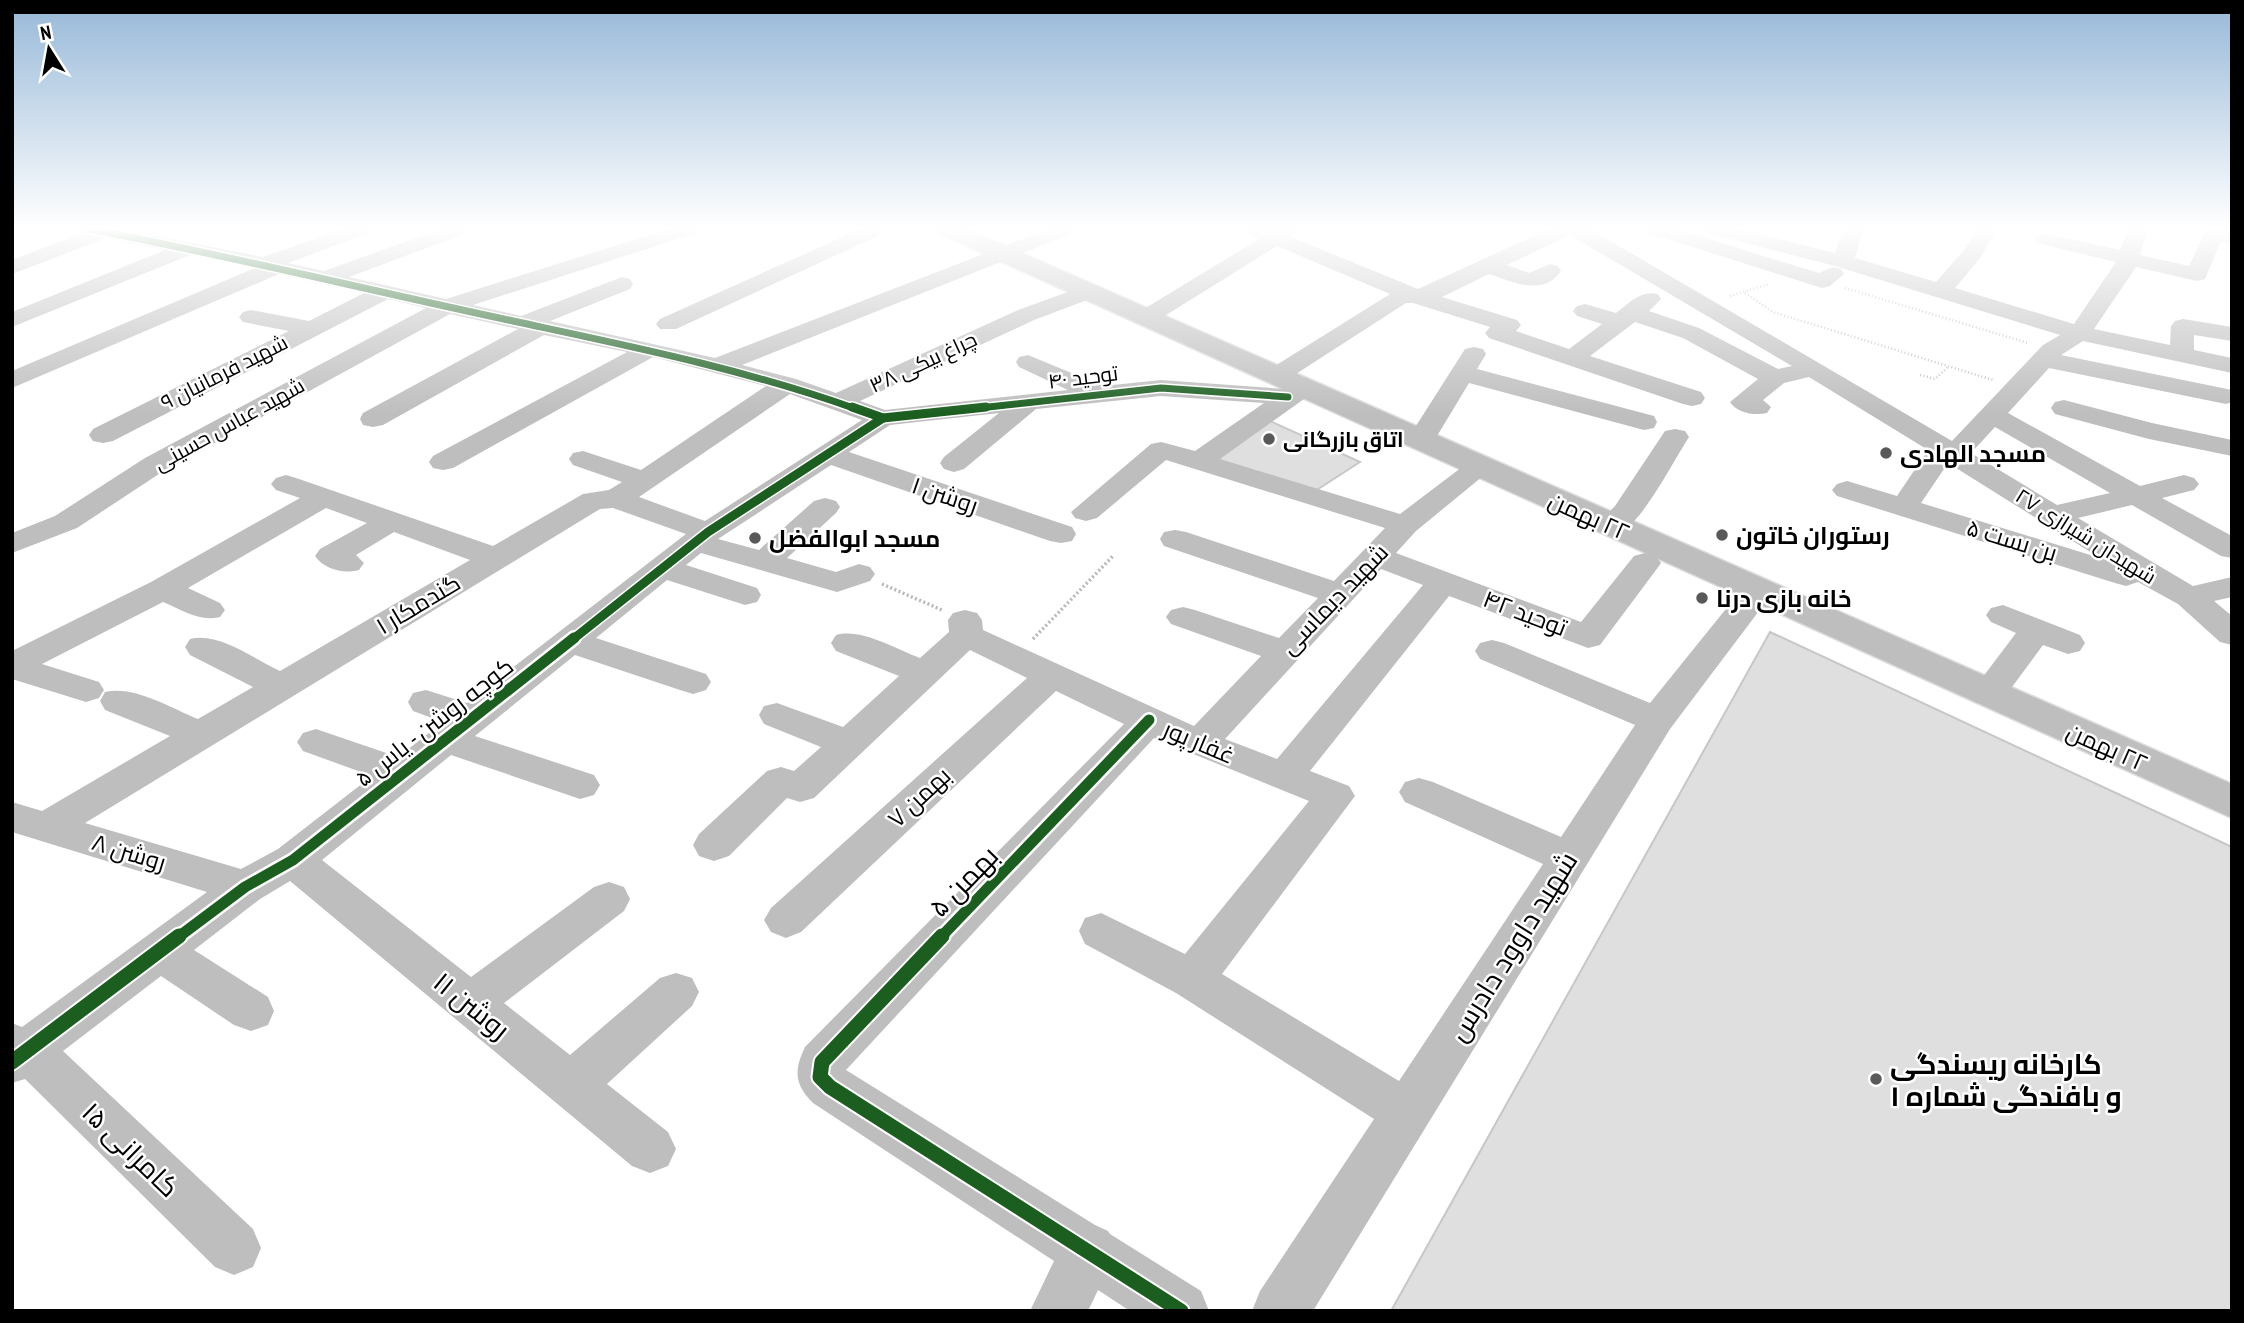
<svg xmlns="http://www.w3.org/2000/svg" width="2244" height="1323" font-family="'PT Sans Narrow',Cairo,sans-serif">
<rect width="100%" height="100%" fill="#fff"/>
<!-- building -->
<g fill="#dfdfdf" stroke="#c7c7c7" stroke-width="2">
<path d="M1259,416L1360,462L1309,495L1198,462Z"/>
<path d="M1770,632L2232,847V1311H1391Z"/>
</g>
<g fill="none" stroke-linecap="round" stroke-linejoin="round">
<!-- major casing -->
<g stroke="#dbdbdb" stroke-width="3">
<path id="major" d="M937,229H967L2232,784V818L940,234Z"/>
</g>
<!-- path-far1 -->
<g stroke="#b9b9b9" stroke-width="2.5" stroke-dasharray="1 2.5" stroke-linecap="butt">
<path d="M1845,288L2028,343"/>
<path d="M1745,293L1773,312L1993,380"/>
<path d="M1730,296L1769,284"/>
<path d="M1920,375L1935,379L1948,367"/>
</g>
<!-- path -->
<g stroke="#b9b9b9" stroke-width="3.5" stroke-dasharray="2 2.5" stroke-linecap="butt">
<path d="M882,584L942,610"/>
<path d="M1033,639L1113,556"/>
</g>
<!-- minor -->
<g fill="#bebebe" fill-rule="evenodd">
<path d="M12,229H23L20,233L12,235Z"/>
<path d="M79,229H121L263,257L342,229H371L368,233L288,263L324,271L441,229H470L467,233L349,277L446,299L668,229H699L696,233L473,305L521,316L622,277L630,279L633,284L630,289L550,321L715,358L1048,229H1076L1073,233L742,365L796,379L836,393L1018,310L1087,285L1095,287L1098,292L1095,297L1034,320L860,401L885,410L1068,390L1019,367L1016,362L1019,357L1028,355L1103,386L1161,380L1284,389L1295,385L1304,387L1308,393L1304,399L1220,459L1400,514L1470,461L1480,458L1490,461L1494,467L1416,531L1396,553L1581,622L1634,556L1645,553L1656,556L1661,563L1656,570L1600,645L1588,648L1449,596L1310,771L1349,786L1355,796L1222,974L1399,1081L1543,864L1405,802L1399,792L1405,782L1419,778L1433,782L1561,837L1635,725L1480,659L1475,651L1480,643L1492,640L1504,643L1650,703L1746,584L1758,581L1770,584L1774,591L1670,729L1313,1311H1252L1260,1291L1374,1119L1176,993L1085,944L1079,931L1085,918L1101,913L1185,954L1309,801L1154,738L846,1070L1095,1225L1108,1231L1110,1234L1201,1291L1209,1311H1130L1098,1290L1088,1311H1030L1054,1261L813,1103C794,1084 794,1070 805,1047L1124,724L1056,691L801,932L786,938L771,932L764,920L771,908L1027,678L970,650L814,798L800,802L787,798L729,856L714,861L699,856L693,845L699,834L767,771L781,767L794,771L821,747L764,724L759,715L764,706L777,703L843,727L899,676L836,651L831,643L836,635C862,628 895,649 920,658L949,632L948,620L953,613L965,610L977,613L982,620L983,630L1194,726L1261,656L1171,624L1166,617L1171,610L1183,607L1195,610L1279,638L1318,598L1164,546L1160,539L1164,532L1175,530L1186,532L1334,581L1385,528L1166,460L1097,518L1086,521L1075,518L1071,512L1151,444L1161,442L1195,451L1264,403L1161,396L1036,409L964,469L954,472L944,469L940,463L944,457L999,413L890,425L849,452L1072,527L1076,534L1072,541L1061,543L1050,541L831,465L718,539L759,550L814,501L825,498L836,501L840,507L836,513L787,558L836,572L859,564L870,567L875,574L870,581L837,592L701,553L686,565L757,588L761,595L757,602L745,605L667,580L596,638L706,674L711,682L706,690L693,694L680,690L575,655L475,736L594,775L600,785L594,795L580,799L451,755L322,860L471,977L594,887L609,882L624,887L630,899L624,911L504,1003L570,1055L660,978L676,973L692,978L699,992L692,1006L607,1084L668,1132L676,1149L668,1166L650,1173L632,1166L290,881L260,899L194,950L268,997L274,1011L268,1025L251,1031L234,1025L161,976L63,1051L253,1229L261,1248L253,1267L234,1275L215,1267L25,1079L12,1083V1023L22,1027L207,892L12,832V802L42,811L170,736L105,710L100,701L105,692C134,685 171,708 198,719L253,687L190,655L185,647L190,639C219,632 254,659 280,671L470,560L394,532L356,555L364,563L359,570C344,574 325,570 315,556L320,549L367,523L326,508L188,588L220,603L225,610L220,617C199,622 182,610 163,602L42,664L99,682L104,690L99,698L86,702L12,679V651L151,582L300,498L276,490L271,484L276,478L286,475L296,478L493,546L583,494L609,490L622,482L573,465L569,459L573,453L583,451L641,470L766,386L653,357L453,468L443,470L433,468L429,462L433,456L627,352L544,335L383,425L373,427L363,425L360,419L363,413L518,329L450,314L165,470L77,528L12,553V533L55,516L145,458L426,308L388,299L113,441L103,443L93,441L89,435L93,429L289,331L243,322L239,317L243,312L251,310L309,321L364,293L279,274L12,388V371L255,268L190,255L12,327V312L165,250L106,238L12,274V260L82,233ZM790,394L862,420L705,521L639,497ZM613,508L686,534L467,703L426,690L413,693L408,702L413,711L443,722L398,757L316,729L303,733L297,742L303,751L372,776L278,849L241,869L85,823L600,509ZM1381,569L1423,585L1277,759L1225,739Z"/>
<path d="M860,229H887L884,233L676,329H660L656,324L660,319Z"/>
<path d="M1243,229H1300L1291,237L1418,289L1549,229H1590L1952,441L2043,345L2060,335L1835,266L1707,233L1704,229H1739L1835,253L1843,229H1863L1855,258L1936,282L1964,250L1977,229H1997L1980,258L1955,288L2074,324L2116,262L2037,243L2034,239L2037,235L2044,233L2120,250L2128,229H2148L2140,255L2189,266L2206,230L2232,231V243L2221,241L2205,279L2197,281L2136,267L2094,329L2170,345L2171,326L2175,321L2183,319L2232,327V341L2194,335V350L2232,358V373L2083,341L2061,355L2232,390V402L2226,404L2049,368L2008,413L2140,486L2184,475L2194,478L2199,484L2194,490L2162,498L2232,536V558L2221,556L2132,505L2078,518L2193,586L2232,577V597L2214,601L2232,616V645L2220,642L2178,604L2138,582L2126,586L2115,583L1837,496L1832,490L1837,484L1847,481L1897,496L1928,450L1809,377L1784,383L1763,400L1771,407L1767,413C1755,416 1737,413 1730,402L1758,379L1683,338L1635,322L1590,356L1701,392L1705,398L1701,404L1692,406L1683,404L1489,338L1485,333L1490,327L1413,303H1406L1285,381L1276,384L1267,381L1263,376L1267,371L1390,294L1277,246L1155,322H1139L1135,317L1139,312L1259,239L1246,233ZM1570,235L1792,366L1778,369L1699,328L1649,311L1661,299L1658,294C1641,290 1629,303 1616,313L1585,304L1577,306L1573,311L1577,316L1602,324L1569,349L1516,331L1521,325L1517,320L1442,297L1489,274C1513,282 1543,297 1561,271L1558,266L1550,264L1529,273L1507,265ZM1995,427L2110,493L2057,505L1971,453ZM1948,463L2100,558L1921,503Z"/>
<path d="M1645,229H1676L1819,273L1833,267L1841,269L1844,274L1830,286L1822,288L1648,233Z"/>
<path d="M1474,347L1483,349L1486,354L1477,369L1654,416L1657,422L1654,428L1644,430L1469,383L1431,446L1421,448L1411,446L1407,440L1465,349Z"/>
<path d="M2064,400L2152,423L2232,440V456L2149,439L2055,414L2051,408L2055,402Z"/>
<path d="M1675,429L1685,431L1689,437C1674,460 1643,521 1621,532C1614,536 1607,534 1599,532L1595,526L1615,506L1665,431Z"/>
<path d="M2003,605L2080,635L2085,643L2080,651L2068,654L2043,645L2001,702L1988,706L1975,702L1970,694L2016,633L1991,622L1986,615L1991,608Z"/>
</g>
<!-- major -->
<use href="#major" fill="#bebebe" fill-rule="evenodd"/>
<!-- cycleway-far3 casing -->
<g stroke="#fff" stroke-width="10">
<g id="cycleway-far3">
<path d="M89,229C231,256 372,291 513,321C629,346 744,369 856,409"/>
<path d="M970,409L1161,388L1288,397"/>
</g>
</g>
<!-- cycleway-far2 casing -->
<g stroke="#fff" stroke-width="12">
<g id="cycleway-far2">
<path d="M852,407L883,418L986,407"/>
<path d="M572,640L708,532L883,418"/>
</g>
</g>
<!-- cycleway-far1 casing -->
<g stroke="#fff" stroke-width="16">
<g id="cycleway-far1">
<path d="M177,938L245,887L293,860L574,638"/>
<path d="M940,938L1149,720"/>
</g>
</g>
<!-- cycleway casing -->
<g stroke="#fff" stroke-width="19">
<g id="cycleway">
<path d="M942,936L822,1062L820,1077L830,1087L1181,1311"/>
<path d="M12,1062L179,936"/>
</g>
</g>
<!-- cycleway-far3 -->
<use href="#cycleway-far3" stroke="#1b5e20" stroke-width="7"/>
<!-- cycleway-far2 -->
<use href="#cycleway-far2" stroke="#1b5e20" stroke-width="9"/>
<!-- cycleway-far1 -->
<use href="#cycleway-far1" stroke="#1b5e20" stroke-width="11"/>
<!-- cycleway -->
<use href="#cycleway" stroke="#1b5e20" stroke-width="15"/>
</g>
<!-- sky -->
<linearGradient id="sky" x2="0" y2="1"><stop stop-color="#97b8d8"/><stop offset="0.55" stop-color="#fff"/><stop offset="1" stop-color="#fff" stop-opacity="0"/></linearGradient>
<rect width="2244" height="414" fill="url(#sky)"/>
<!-- markers -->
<g fill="#595959" stroke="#fff" stroke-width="2.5">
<circle cx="1269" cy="439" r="7"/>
<circle cx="1886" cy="453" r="7"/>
<circle cx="1722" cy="535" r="7"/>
<circle cx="755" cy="538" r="7"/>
<circle cx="1702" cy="598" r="7"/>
<circle cx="1876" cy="1079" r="7"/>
</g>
<g text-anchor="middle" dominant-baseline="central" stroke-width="5" stroke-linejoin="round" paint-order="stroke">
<!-- far-street labels -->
<g font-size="21" fill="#000" stroke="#fff">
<text transform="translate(923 362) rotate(-25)">چراغ بیکی ۳۸</text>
<text transform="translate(224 372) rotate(-27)">شهید فرمانیان ۹</text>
<text transform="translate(1083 377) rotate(-7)">توحید ۴۰</text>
<text transform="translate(229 424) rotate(-29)">شهید عباس حسینی</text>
<text transform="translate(2086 536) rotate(32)">شهیدان شیرازی ۲۷</text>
</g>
<!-- far-poi labels -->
<g font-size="21" font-weight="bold" fill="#000" stroke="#fff" text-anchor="start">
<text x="1283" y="439">اتاق بازرگانی</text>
</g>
<!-- poi labels -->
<g font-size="24" font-weight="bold" fill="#000" stroke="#fff" text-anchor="start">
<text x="1900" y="453">مسجد الهادی</text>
<text x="1736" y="535">رستوران خاتون</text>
<text x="769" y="538">مسجد ابوالفضل</text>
<text x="1716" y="598">خانه بازی درنا</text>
</g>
<!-- street labels -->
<g font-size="24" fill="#000" stroke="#fff">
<text transform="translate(945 495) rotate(19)">روشن ۱</text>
<text transform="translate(1589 516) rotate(24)">٢٢ بهمن</text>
<text transform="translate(2012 540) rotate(17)">بن بست ۵</text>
<text transform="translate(1334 599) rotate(-46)">شهید دیماسی</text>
<text transform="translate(418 604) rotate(-31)">گندمکار ۱</text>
<text transform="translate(1525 613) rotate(21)">توحید ۴۲</text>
<text transform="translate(434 722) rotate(-38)">کوچه روشن - یاس ۵</text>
<text transform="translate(1199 742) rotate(23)">غفار پور</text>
<text transform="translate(2107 747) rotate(24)">٢٢ بهمن</text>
<text transform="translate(919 797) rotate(-43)">بهمن ۷</text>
<text transform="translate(129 852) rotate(17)">روشن ۸</text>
</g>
<!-- near-street labels -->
<g font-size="28" fill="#000" stroke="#fff">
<text transform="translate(963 881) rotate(-46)">بهمن ۵</text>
<text transform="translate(1512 946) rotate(-58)">شهید داوود دادرس</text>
<text transform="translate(472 1005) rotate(39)">روشن ۱۱</text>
<text transform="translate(131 1149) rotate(44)">کامرانی ۱۵</text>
</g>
<!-- near-poi labels -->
<g font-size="28" font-weight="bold" fill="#000" stroke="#fff" text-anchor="start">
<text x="1890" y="1063">کارخانه ریسندگی<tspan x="1890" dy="32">و بافندگی شماره ۱</tspan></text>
</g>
</g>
<!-- border -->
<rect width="2244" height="1323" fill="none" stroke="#000000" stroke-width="28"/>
<!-- north arrow -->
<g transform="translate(49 49) rotate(349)" stroke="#ffffff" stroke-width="5" paint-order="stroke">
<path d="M0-5L12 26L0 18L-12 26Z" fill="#000000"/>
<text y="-10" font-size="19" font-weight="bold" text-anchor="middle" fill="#000000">N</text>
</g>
</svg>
